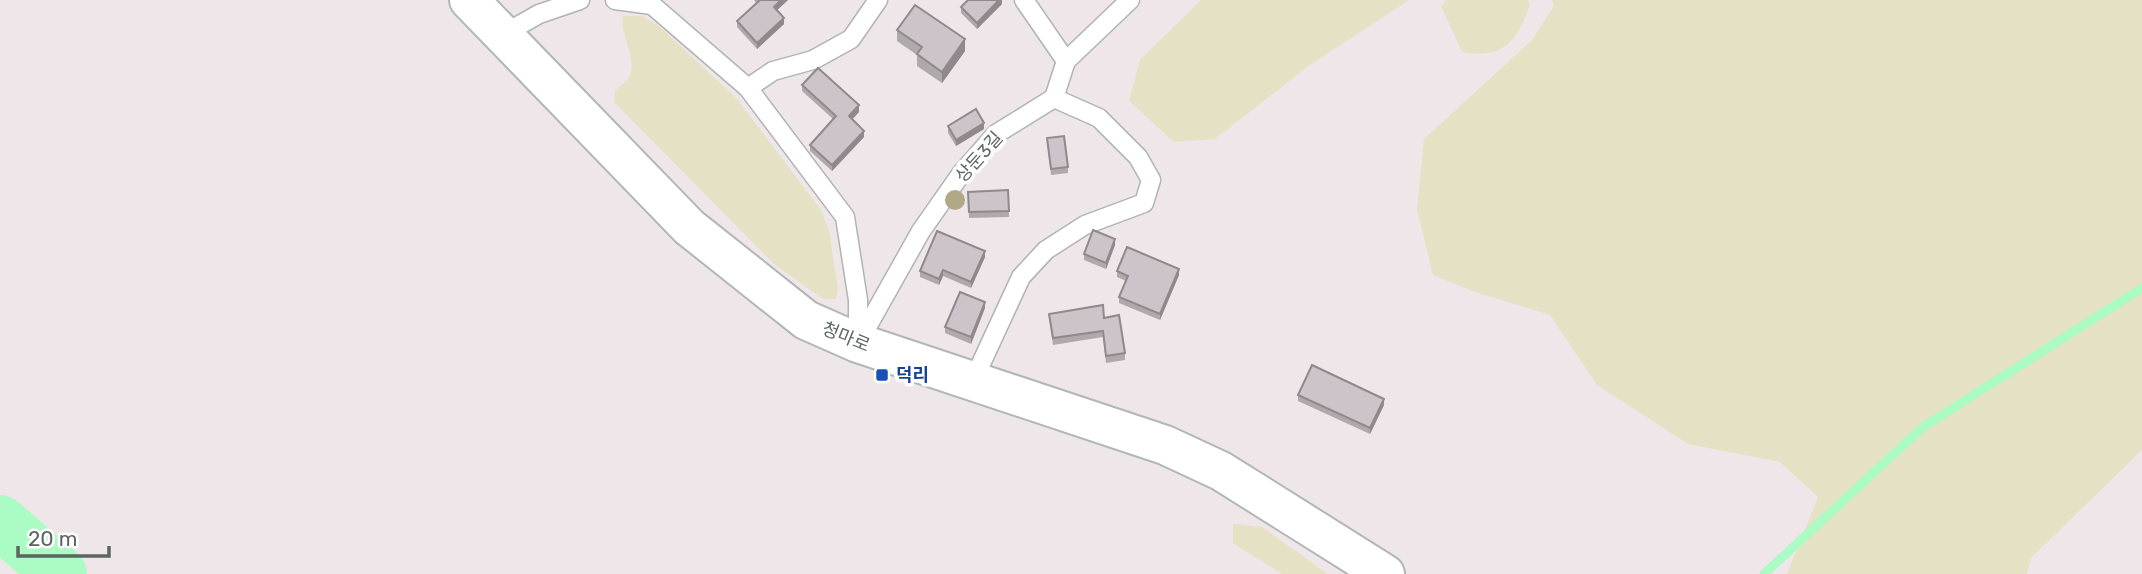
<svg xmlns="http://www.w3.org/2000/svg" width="2142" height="574" font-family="Rubik,'Noto Sans KR',sans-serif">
<rect width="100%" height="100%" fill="#efe6e9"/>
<!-- green -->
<g fill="#e5e1c4">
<path d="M1201,0H1409L1307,67L1215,139L1174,142L1129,101L1140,60Z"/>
<path d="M1447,0H1528L1530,4C1518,41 1503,60 1462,52L1441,6Z"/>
<path d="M1552,0H2142V450L2031,558L2027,574H1787L1818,497L1780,462L1688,444L1597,385L1550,315L1475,292L1433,275L1417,210L1424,139L1532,40L1554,6Z"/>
<path d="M623,16H642L660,27L737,99L821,210L829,230L838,289L836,299H823L774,264L614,102L615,91C619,87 624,83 628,79C640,62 619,35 623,16Z"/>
<path d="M1233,524L1262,527L1328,574H1282L1233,543Z"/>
</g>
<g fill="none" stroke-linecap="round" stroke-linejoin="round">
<!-- stream -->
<path stroke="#aafbc4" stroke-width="9" d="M1764,574L1923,427L2142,288"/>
<!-- river -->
<path stroke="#aafbc4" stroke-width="54" d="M0,522L60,574"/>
<!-- lane casing -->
<g stroke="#aeb5b2" stroke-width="21">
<g id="lane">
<path d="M615,0L652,5L748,88L773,71L813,60L851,39L878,0"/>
<path d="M1024,0L1066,61"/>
<path d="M502,35L539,14L580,0"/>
<path d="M748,88L845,217L858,300V340"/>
<path d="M858,343L921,231L961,174L996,134L1054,98L1066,61L1130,0"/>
<path d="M973,381L1021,277L1046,250L1085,225L1144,203L1151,180L1138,157L1099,118L1054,98"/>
</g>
</g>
<!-- secondary casing -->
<g stroke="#b0b8b4" stroke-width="42">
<path id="secondary" d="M469,0L689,227L806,320L858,343L1165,445L1221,471L1385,574"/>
</g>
<!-- lane -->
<use href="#lane" stroke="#fff" stroke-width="18"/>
<!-- secondary -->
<use href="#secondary" stroke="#fff" stroke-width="38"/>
</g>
<!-- trees -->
<circle fill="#afa987" cx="955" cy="200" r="10"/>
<!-- wall -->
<g fill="#afa9ac">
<path d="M754,0H788L777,10L784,24L757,49L737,27V21L756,3Z"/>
<path d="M1002,0V4L977,29L961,13V7Z"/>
<path d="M897,30L965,51L942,83L917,66V55L897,41Z"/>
<path d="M802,85L859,112L852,119L864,137L832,171L810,151V145L833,119L802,91Z"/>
<path d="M948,126L984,129L956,146L948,133Z"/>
<path d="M1047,138L1068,167V173L1051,175Z"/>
<path d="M1008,190L1009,217L969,218L968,192Z"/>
<path d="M1115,245L1106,269L1084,260V254Z"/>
<path d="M985,257L971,288L943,276L939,285L920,277V271Z"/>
<path d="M1117,271L1179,275L1160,320L1119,303V297L1126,281L1117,277Z"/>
<path d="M985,308L971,344L945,333V327Z"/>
<path d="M1049,314L1104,318L1125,353V360L1106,363L1103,337L1053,345Z"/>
<path d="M1298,395L1384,405L1370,434L1298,401Z"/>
</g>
<!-- shaded-wall -->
<g fill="#8f898c">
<path d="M781,0H788L774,13V7Z"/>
<path d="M999,0H1002V4L977,29V23Z"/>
<path d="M784,18V24L757,49V43Z"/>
<path d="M965,39V51L942,83V72Z"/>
<path d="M859,105V112L849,123V116Z"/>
<path d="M984,123V129L956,146V140Z"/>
<path d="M864,131V137L832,171V165Z"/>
<path d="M1115,239V245L1106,269V263Z"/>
<path d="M985,251V257L971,288V282Z"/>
<path d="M1179,269V275L1160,320V314Z"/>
<path d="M943,270V276L939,285V279Z"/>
<path d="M985,302V308L971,344V337Z"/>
<path d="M1384,399V405L1370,434V428Z"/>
</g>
<!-- building -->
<g fill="#ccc4c8" stroke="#8f898c" stroke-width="2">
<path d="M760,0H781L774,7L784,18L757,43L737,21Z"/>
<path d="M968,0H999L977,23L961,7Z"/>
<path d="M915,5L965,39L942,72L917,54L922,47L897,30Z"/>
<path d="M818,68L859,105L849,116L864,131L832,165L810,145L836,116L802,85Z"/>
<path d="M976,109L984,123L956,140L948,126Z"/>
<path d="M1064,136L1068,167L1051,169L1047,138Z"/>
<path d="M1008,190L1009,211L969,212L968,192Z"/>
<path d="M1093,230L1115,239L1106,263L1084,254Z"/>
<path d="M937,231L985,251L971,282L943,270L939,279L920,271Z"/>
<path d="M1127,247L1179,269L1160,314L1119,297L1128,276L1117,271Z"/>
<path d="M960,292L985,302L971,337L945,327Z"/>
<path d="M1103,305L1104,318L1119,315L1125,353L1106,356L1103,331L1053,338L1049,314Z"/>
<path d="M1312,365L1384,399L1370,428L1298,395Z"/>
</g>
<!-- markers -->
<rect fill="#1a4fb4" stroke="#fff" stroke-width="2.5" x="875" y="368" width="14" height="14" rx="3.5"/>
<g text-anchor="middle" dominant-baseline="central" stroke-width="7" stroke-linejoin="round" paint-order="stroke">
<!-- street labels -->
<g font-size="18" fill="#5d6561" stroke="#fff">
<text transform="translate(979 157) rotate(-48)">상둔3길</text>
<text transform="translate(846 337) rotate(22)">청마로</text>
</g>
<!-- transit labels -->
<g font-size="18" font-weight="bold" fill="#164399" stroke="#fff" text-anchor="start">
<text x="896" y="375">덕리</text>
</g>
</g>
<!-- scale -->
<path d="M18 546v10h91v-10" fill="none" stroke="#5d6561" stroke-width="3.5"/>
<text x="28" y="546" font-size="21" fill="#5d6561" stroke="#ffffff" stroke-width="5" paint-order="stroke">20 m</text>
</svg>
